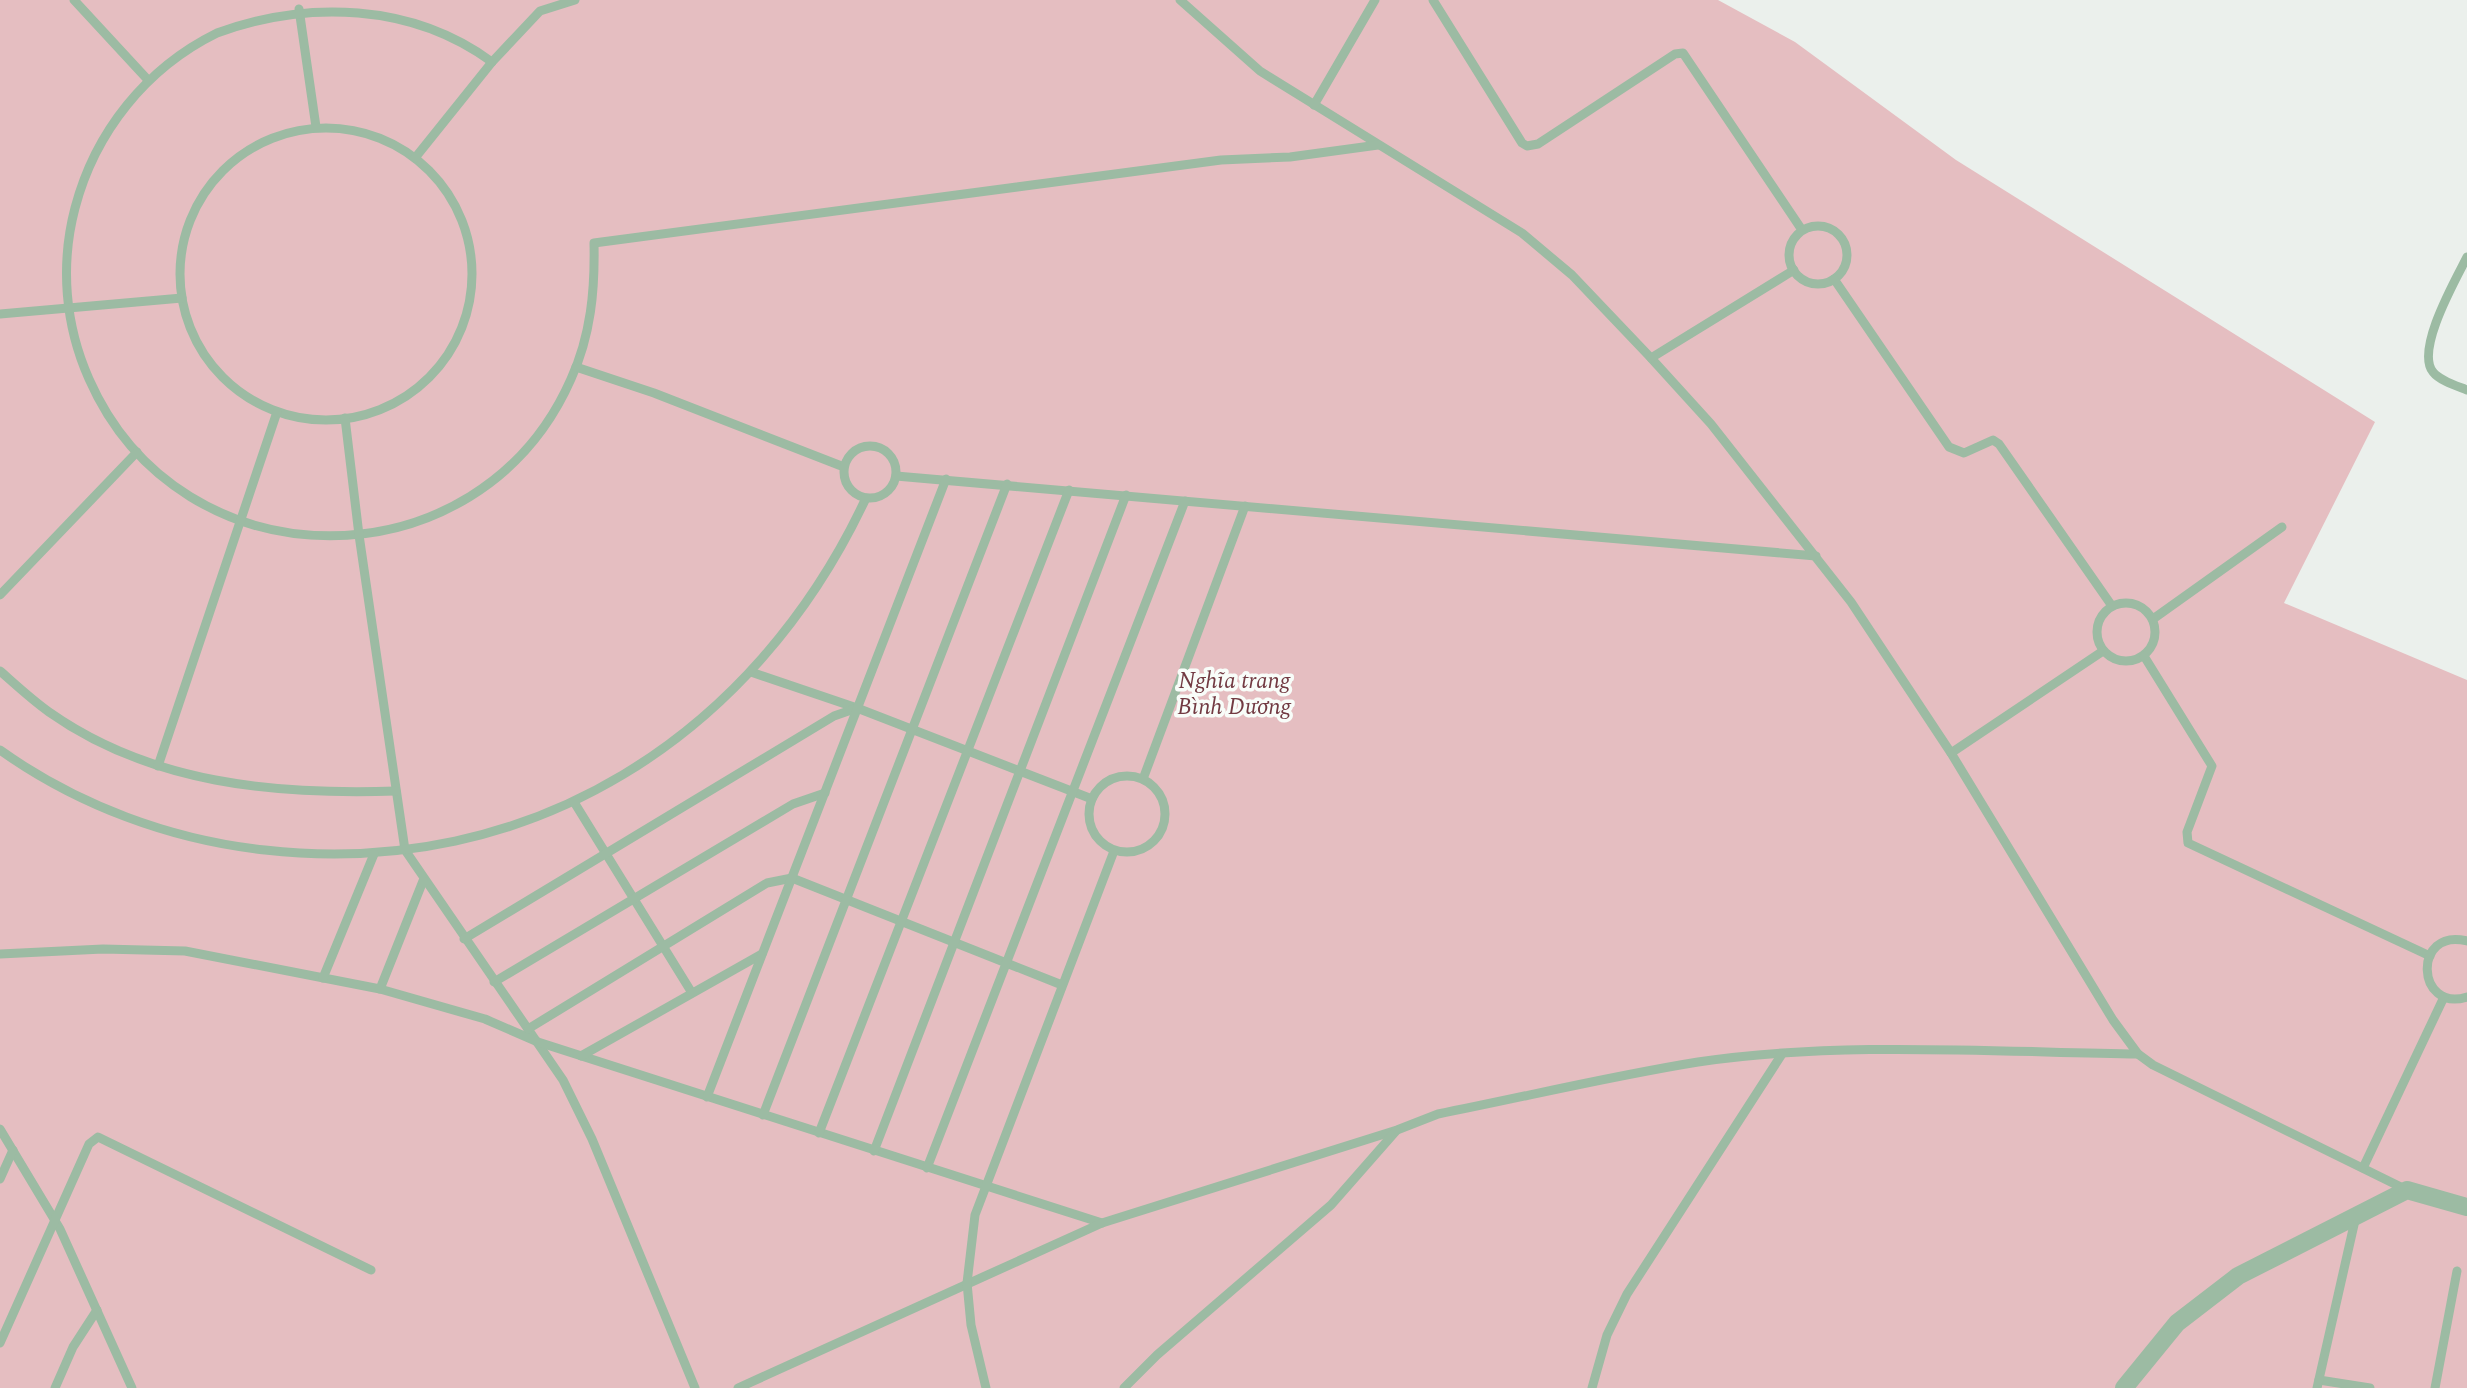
<svg xmlns="http://www.w3.org/2000/svg" width="2467" height="1388" font-family="Spectral,serif">
<rect width="100%" height="100%" fill="#ebf0ec"/>
<!-- green -->
<path fill="#e5bec1" d="M0,0H1718L1795,42L1956,160L2375,422L2284,603L2467,680V1388H0Z"/>
<g fill="none" stroke-linecap="round" stroke-linejoin="round">
<!-- lane -->
<g stroke="#9cbba3" stroke-width="9">
<path d="M74,0L148,80"/>
<path d="M1180,0L1260,71L1522,233L1572,275L1651,358L1711,424L1851,602L1951,753L2113,1020L2138,1054L2153,1065L2407,1190"/>
<path d="M1433,0L1522,143L1527,146L1538,144L1675,54L1683,53L1802,230"/>
<path d="M299,9L316,127"/>
<path d="M492,62C412,3 307,0 217,33C146,68 95,132 75,208C60,265 65,325 89,379C181,588 479,588 571,379C591,335 595,290 594,243L1221,160L1290,157L1378,145"/>
<path d="M1314,105L1375,0"/>
<circle cx="326" cy="274" r="146"/>
<path d="M415,158L492,62L540,11L575,0"/>
<circle cx="1818" cy="255" r="29"/>
<path d="M2467,257C2456,279 2415,350 2433,372C2440,381 2457,386 2467,390"/>
<path d="M1834,279L1949,447L1964,453L1993,440L1999,444L2112,606"/>
<path d="M0,314L182,298"/>
<path d="M1651,358L1794,270"/>
<path d="M576,367L654,393L844,467"/>
<path d="M345,418L359,535L405,850L563,1080L592,1139L695,1388"/>
<circle cx="870" cy="472" r="26"/>
<path d="M896,476L1816,556"/>
<path d="M0,595L137,452"/>
<circle cx="2126" cy="632" r="29"/>
<path d="M2153,619L2282,527"/>
<path d="M2144,656L2212,766L2187,832L2188,843L2430,956"/>
<path d="M0,671C16,685 32,700 49,712C151,784 275,795 396,791"/>
<path d="M751,672L857,708L1092,799"/>
<path d="M0,750C77,805 171,840 265,850C530,880 755,736 866,498"/>
<path d="M1951,753L2103,651"/>
<path d="M158,766L277,412"/>
<circle cx="1127" cy="814" r="38"/>
<path d="M1143,779L1245,506"/>
<path d="M574,802L692,993"/>
<path d="M464,939L834,716L857,708"/>
<path d="M2467,941C2412,927 2416,1013 2467,997"/>
<path d="M0,954L103,949L185,951L380,989L485,1019L538,1042L1102,1223"/>
<path d="M323,978L374,854"/>
<path d="M494,982L793,804L825,793"/>
<path d="M380,989L423,881"/>
<path d="M528,1029L767,883L792,878L1062,985"/>
<path d="M581,1056L762,954"/>
<path d="M707,1097L946,479"/>
<path d="M763,1115L1007,484"/>
<path d="M0,1129L60,1229L132,1388"/>
<path d="M819,1133L1069,490"/>
<path d="M874,1151L1126,495"/>
<path d="M927,1168L1185,501"/>
<path d="M2363,1168L2444,997"/>
<path d="M0,1179L13,1150"/>
<path d="M0,1343L89,1144L98,1137L371,1270"/>
<path d="M2319,1380L2370,1388"/>
<path d="M55,1388L73,1347L97,1310"/>
<path d="M738,1388L1102,1223L1397,1130L1438,1114C1524,1097 1611,1076 1698,1062C1837,1041 1997,1052 2138,1054"/>
<path d="M986,1388L971,1325L967,1283L975,1215L1114,851"/>
<path d="M1124,1388L1157,1355L1331,1205L1396,1131"/>
<path d="M1592,1388L1607,1335L1627,1294L1782,1054"/>
<path d="M2317,1388L2356,1216"/>
<path d="M2435,1388L2457,1271"/>
</g>
<!-- street -->
<path stroke="#9cbba3" stroke-width="18" d="M2124,1388L2177,1323L2238,1276L2407,1190L2467,1207"/>
</g>
<g text-anchor="middle" dominant-baseline="central" stroke-width="7" stroke-linejoin="round" paint-order="stroke">
<!-- park labels -->
<g font-size="23" font-style="italic" fill="#723a42" stroke="#f8fdf9">
<text x="1234" y="681">Nghĩa trang<tspan x="1234" dy="26">Bình Dương</tspan></text>
</g>
</g>
</svg>
